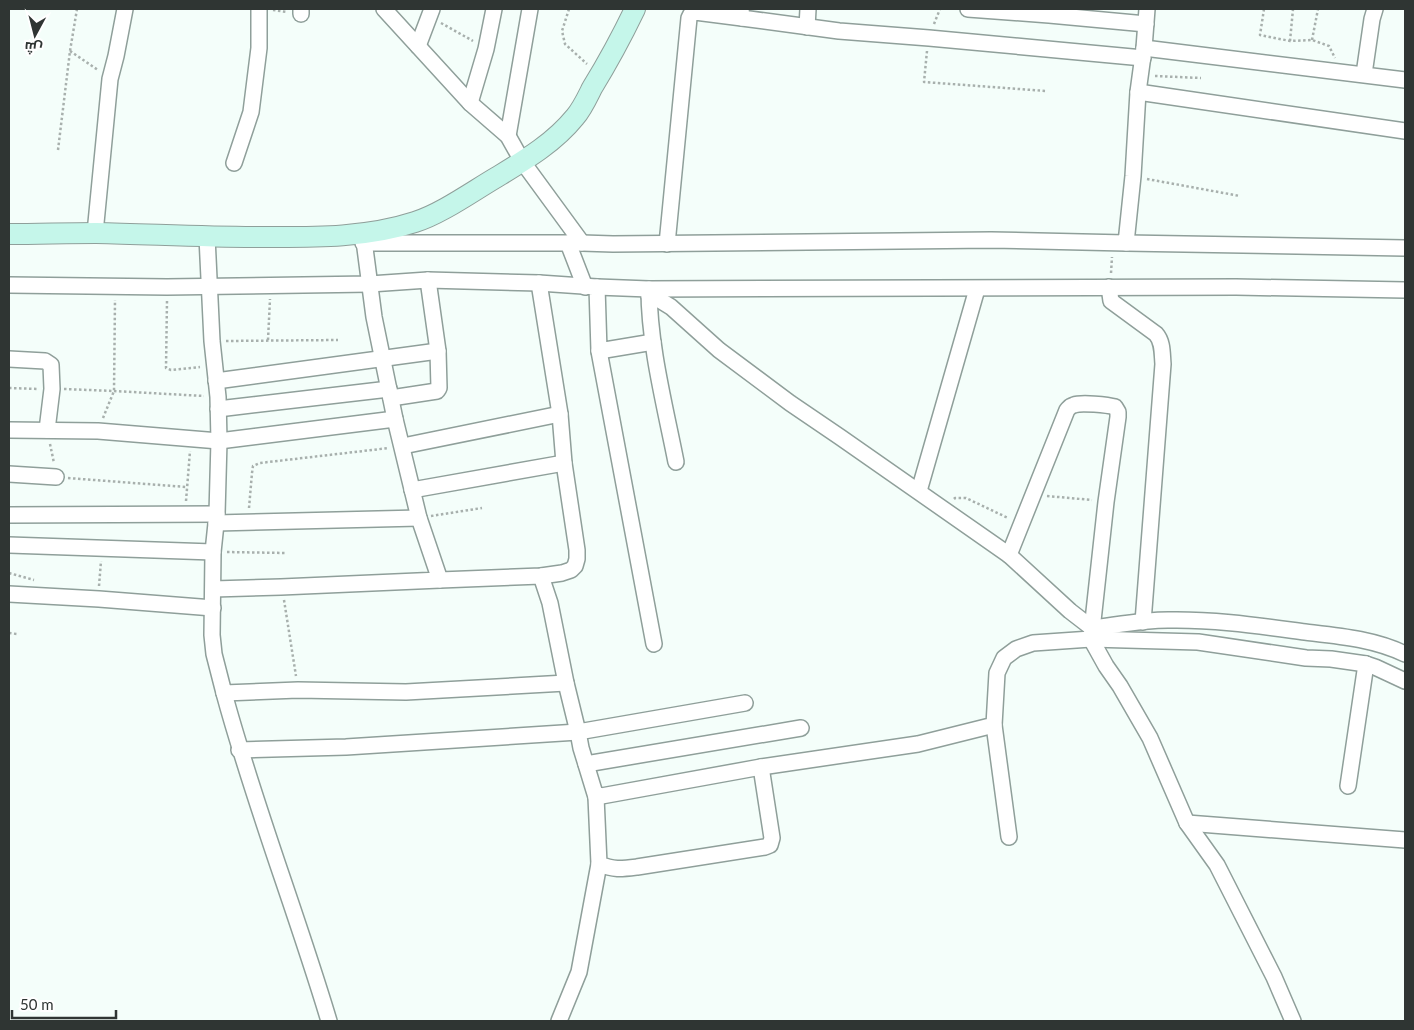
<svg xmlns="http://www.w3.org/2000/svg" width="1414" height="1030" font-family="Lato,Cairo,sans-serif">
<rect width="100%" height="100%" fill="#f4fefa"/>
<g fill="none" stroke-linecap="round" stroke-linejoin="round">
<!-- street casing -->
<g stroke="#8f9f9a" stroke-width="18">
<g id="street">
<path d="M301,9V14"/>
<path d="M384,9L470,103L508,136L522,161L582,243"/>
<path d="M741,9L742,18L839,31L929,38L1143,58"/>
<path d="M968,9L1049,15L1146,24"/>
<path d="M807,27L808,9"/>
<path d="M418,46L432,9"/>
<path d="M1144,48L1405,80"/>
<path d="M1364,74L1372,19L1375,9"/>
<path d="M1138,92L1405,131"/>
<path d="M470,103L486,49L494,9"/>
<path d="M508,136L530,9"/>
<path d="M234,163L251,112L259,48V9"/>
<path d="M95,233L110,79L116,56L125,9"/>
<path d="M207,237L212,341L218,397L219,441L217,514L213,552L212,635L214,654L224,693L298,690L406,692L566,683"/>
<path d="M363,243H582L613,244L991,240L1126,243L1133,176L1138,92L1144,48L1147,9"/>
<path d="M568,243L585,287"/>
<path d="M1126,243L1405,248"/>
<path d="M667,244L689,18L691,14L695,12L742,18"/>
<path d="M9,285L167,287L370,284L428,280L539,283L597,287L599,351L653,342"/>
<path d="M597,287L649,289L1236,287L1405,290"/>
<path d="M1109,287L1111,301L1156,334C1163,342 1162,353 1163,364L1143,622"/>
<path d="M649,289C649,345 665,406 676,462"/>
<path d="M649,296L658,299L671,307L719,350L790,403L840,437L1009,555L1067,410C1070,407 1070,406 1074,405C1081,402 1108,405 1115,407L1118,412V417L1106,502L1091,639L1106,666L1120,686L1150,738L1187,823L1217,865L1274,977L1293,1021"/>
<path d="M599,351L654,644"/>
<path d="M9,359L45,361L51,365L52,389L47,430"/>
<path d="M216,381L438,351"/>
<path d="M391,398L437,391L439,388L438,351L428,280"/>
<path d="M218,409L389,389"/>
<path d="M9,430L98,431L219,441L395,419"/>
<path d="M403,446L560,414"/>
<path d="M9,474L56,477"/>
<path d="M412,490L564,463"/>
<path d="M919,491L977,289"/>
<path d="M9,515L217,514"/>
<path d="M216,523L419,518"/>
<path d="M9,545L213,552"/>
<path d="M1009,555L1070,611L1092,628C1117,625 1143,620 1168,620C1214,619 1260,626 1305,632C1339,636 1374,639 1405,654"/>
<path d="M541,576L550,603L566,683L578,732L581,748L596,797L761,767L918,744L994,725L997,673L1004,658L1016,649L1033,643L1091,639L1198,642L1306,658L1331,659L1366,664L1375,667L1405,681"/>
<path d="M440,580L541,576L562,573L571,570L575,566L577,559V550L564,463L560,414L539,283"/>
<path d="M213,589L281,587L440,580L419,518L395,419L374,317L363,233"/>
<path d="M9,594L99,599L213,608"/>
<path d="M224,693C254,804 296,911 329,1021"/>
<path d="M994,725L1009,837"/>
<path d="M239,750L346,747L578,732L745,703"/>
<path d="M586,764L801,728"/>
<path d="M1348,786L1366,664"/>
<path d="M596,797L599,864C614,870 621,869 637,867L765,847L770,845L772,838L761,767"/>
<path d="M1187,823L1405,840"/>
<path d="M559,1021L579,972L599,864"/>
</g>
</g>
<!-- secondary casing -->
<g stroke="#8f9f9a" stroke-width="22">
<path id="secondary" d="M9,234C38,234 67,233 96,233C148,234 201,237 254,237C307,237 363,239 415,222C441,214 473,191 497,177C525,160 554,143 575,117C582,109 587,98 592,88C608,62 622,36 635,9"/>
</g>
<!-- path -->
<g stroke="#a8b0ad" stroke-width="2.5" stroke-dasharray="2.5 2.5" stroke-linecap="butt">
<path d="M569,9L562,31L565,44L587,64"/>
<path d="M1264,9L1260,35L1290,41L1312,40L1329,46L1335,58"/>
<path d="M273,10L287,12"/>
<path d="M441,23L473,41"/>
<path d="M934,24L940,9"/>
<path d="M1312,40L1318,9"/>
<path d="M1290,41L1293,9"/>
<path d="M70,51L98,70"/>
<path d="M927,51L924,82L1046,91"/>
<path d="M1155,76L1201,78"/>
<path d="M58,150L70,51L77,9"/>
<path d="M1147,179L1240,196"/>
<path d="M1111,273L1112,257"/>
<path d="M167,301L166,368L171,370L200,367"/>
<path d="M268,340L270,299"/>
<path d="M226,341L338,340"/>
<path d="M9,388L39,389"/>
<path d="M64,389L114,391L204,396"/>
<path d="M103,418L114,391L115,300"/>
<path d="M50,444L54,463"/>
<path d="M68,478L186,487"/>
<path d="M1047,496L1092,500"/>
<path d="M954,499L955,498H966L1008,518"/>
<path d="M186,501L190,451"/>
<path d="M249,508L252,473L253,466L260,463L389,448"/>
<path d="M431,516L482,508"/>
<path d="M227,552L285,553"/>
<path d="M9,573L34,580"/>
<path d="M99,586L101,561"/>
<path d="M284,600L296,676"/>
<path d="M9,633L17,634"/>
</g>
<!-- street -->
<use href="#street" stroke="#fff" stroke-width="15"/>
<!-- secondary -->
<use href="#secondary" stroke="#c5f6ea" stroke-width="20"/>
</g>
<!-- border -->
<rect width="1414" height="1030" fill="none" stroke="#2f3533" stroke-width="20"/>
<!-- north arrow -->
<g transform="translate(35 35) rotate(187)" stroke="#ffffff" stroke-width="4" paint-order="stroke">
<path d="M0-4L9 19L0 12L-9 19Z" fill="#2f3533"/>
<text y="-8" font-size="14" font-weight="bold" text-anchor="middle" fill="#2f3533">ش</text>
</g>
<!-- scale -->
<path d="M12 1010v8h104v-8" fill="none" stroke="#2f3533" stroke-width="2.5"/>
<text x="20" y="1010" font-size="15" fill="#2f3533" stroke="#ffffff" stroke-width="4" paint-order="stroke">50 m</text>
</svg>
